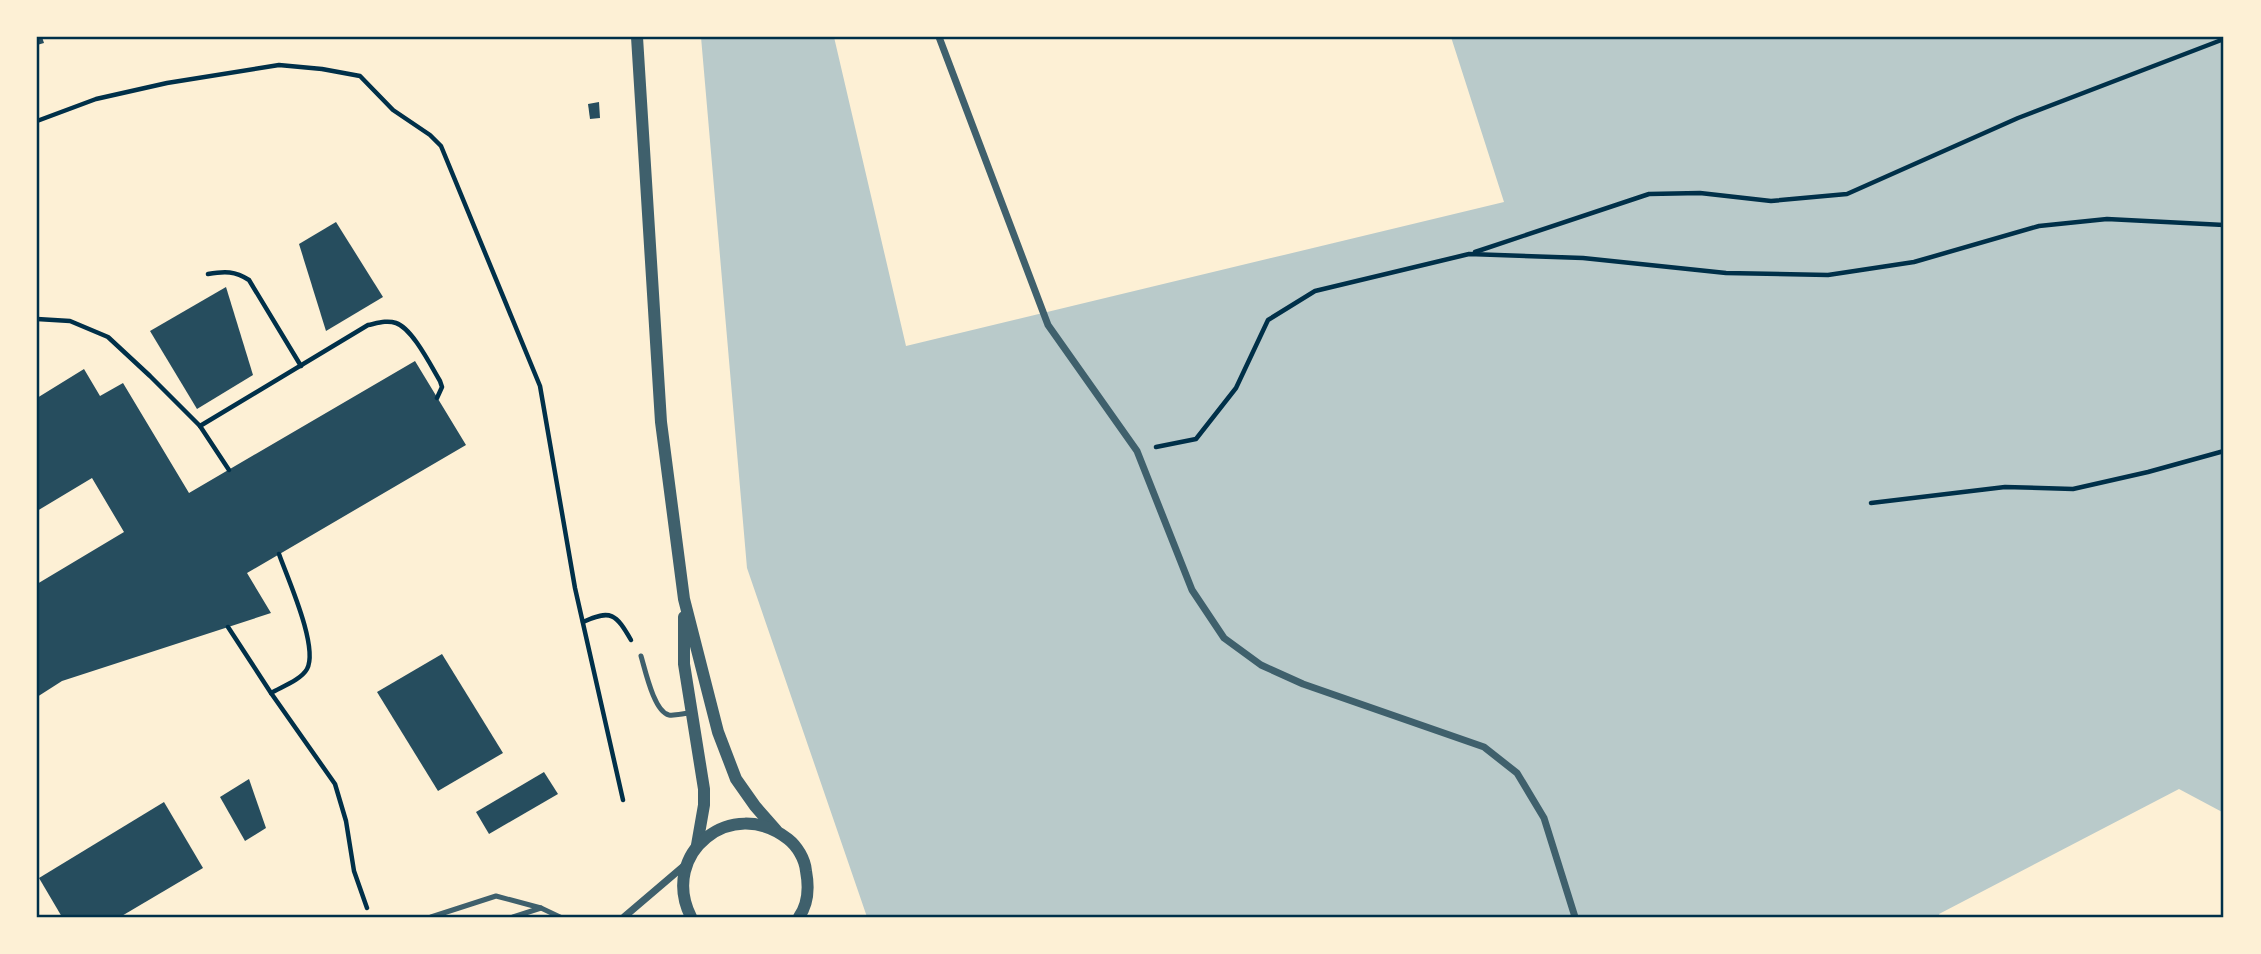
<svg xmlns="http://www.w3.org/2000/svg" width="2261" height="954" font-family="Manrope,sans-serif">
<rect width="100%" height="100%" fill="#fdf0d5"/>
<!-- green -->
<path fill="#b9caca" d="M701,37H834L906,346L1504,202L1451,37H2224V813L2179,789L1939,914L1940,917H867L747,568Z"/>
<!-- building -->
<g fill="#264d5e">
<path d="M37,37H42L44,43L37,45Z"/>
<path d="M599,102L600,118L590,119L588,104Z"/>
<path d="M336,222L383,297L326,331L299,244Z"/>
<path d="M226,287L253,375L197,409L150,331Z"/>
<path d="M415,361L466,445L247,573L271,613L62,681L37,697V584L124,532L92,478L37,511V398L84,369L100,396L123,383L189,493Z"/>
<path d="M442,654L503,753L438,791L377,692Z"/>
<path d="M544,772L558,794L489,834L476,812Z"/>
<path d="M249,779L266,828L245,841L220,797Z"/>
<path d="M164,802L203,868L120,917H62L39,878Z"/>
</g>
<g fill="none" stroke-linecap="round" stroke-linejoin="round">
<!-- path -->
<g stroke="#003049" stroke-width="4.5">
<path d="M37,121L96,99L167,83L279,65L322,69L360,76L393,110L430,135L441,146L540,386L575,588L623,800"/>
<path d="M1475,252L1649,194L1700,193L1771,201L1847,194L2018,118L2224,39"/>
<path d="M208,274C225,271 235,271 249,280L301,366"/>
<path d="M37,319L70,321L108,337L150,376L200,426L229,470"/>
<path d="M200,426L368,325C378,323 387,320 396,323C412,328 431,366 440,381L442,387L437,398"/>
<path d="M1156,447L1196,439L1236,388L1268,320L1315,291L1469,254L1583,258L1726,273L1828,275L1914,262L2039,226L2107,219L2224,225"/>
<path d="M1871,503L2005,487L2073,489L2148,472L2224,451"/>
<path d="M583,622C611,609 616,614 631,640"/>
<path d="M228,627L271,693L335,784L346,821L354,871L367,908"/>
<path d="M271,693C281,687 301,680 307,669C319,647 287,577 279,554"/>
</g>
<!-- service -->
<g stroke="#3f606c" stroke-width="5">
<path d="M641,656C645,669 654,712 669,715C675,716 685,713 691,713"/>
<path d="M431,917L496,896L541,908L560,917"/>
<path d="M513,917L541,908"/>
</g>
<!-- minor -->
<g stroke="#3f606c" stroke-width="7">
<path d="M939,37L1048,325L1137,451L1192,590L1224,638L1261,665L1303,684L1484,747L1517,773L1544,818L1575,917"/>
<path d="M624,917L685,865"/>
</g>
<!-- tertiary -->
<g stroke="#3f606c" stroke-width="12">
<path d="M637,37L661,422L684,599L718,732L736,779L755,806L776,830"/>
<path d="M684,617V664L704,789V805L697,845"/>
<path d="M691,917C659,853 732,795 788,839C797,846 805,859 806,871C809,887 809,903 799,917"/>
</g>
</g>
<!-- border -->
<rect width="2261" height="954" fill="none" stroke="#fdf0d5" stroke-width="77"/>
<rect x="38" y="38" width="2184" height="878" fill="none" stroke="#003049" stroke-width="2.5"/>
</svg>
